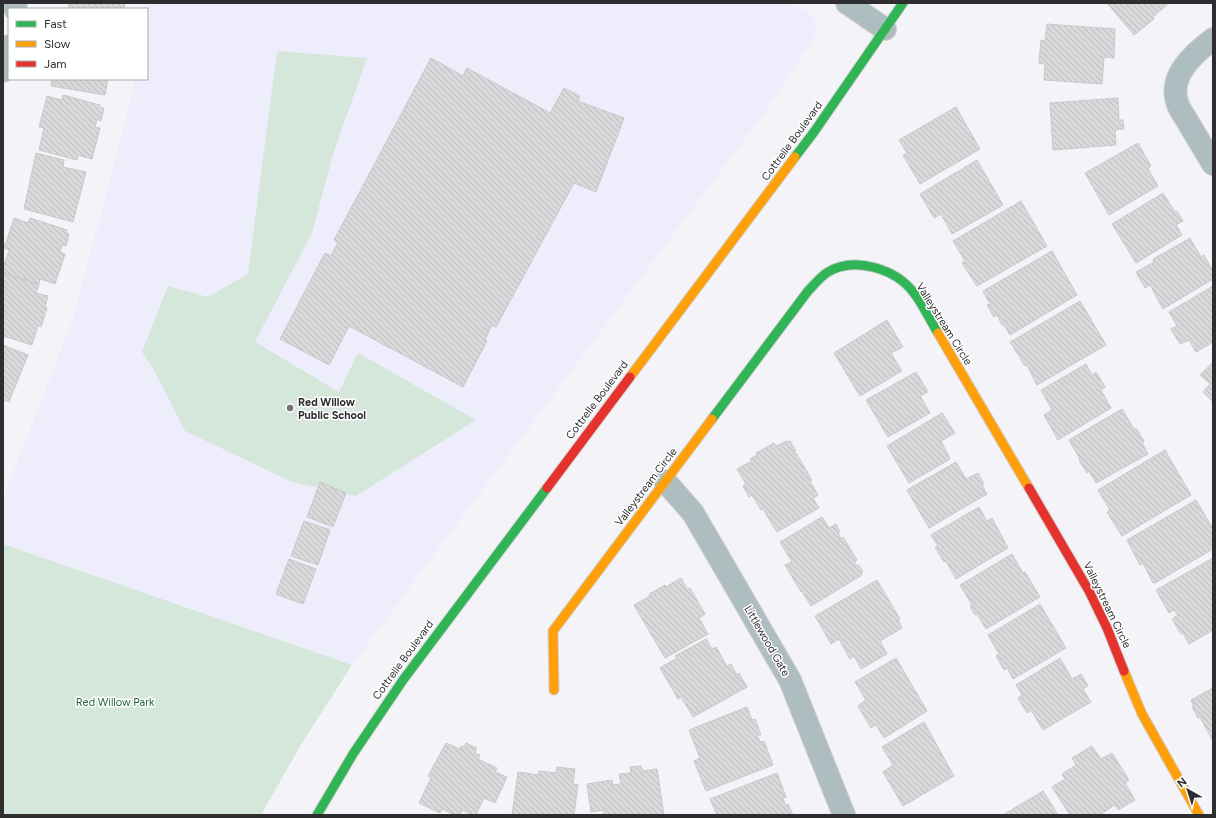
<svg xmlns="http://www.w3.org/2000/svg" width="1216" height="818" font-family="Figtree,sans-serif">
<defs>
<pattern id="building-back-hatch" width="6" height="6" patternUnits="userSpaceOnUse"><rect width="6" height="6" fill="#d9d9dc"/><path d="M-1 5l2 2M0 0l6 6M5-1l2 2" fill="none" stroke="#bbbbbd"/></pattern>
</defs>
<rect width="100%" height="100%" fill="#f4f4f8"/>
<!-- education -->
<path fill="#eeedfb" d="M145,3H791L808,12L814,18L817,26L816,35L767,109L352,665L3,544V499L73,318L131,100L134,79H147V9H144Z"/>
<!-- park -->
<g fill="#d5e6db">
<path d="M277,51L367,58L334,151L312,233L255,342L339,392L358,353L476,420L356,496L292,482L185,431L153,368L142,352L168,286L208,297L248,274Z"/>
<path d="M3,544L352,665L302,743L261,815H3Z"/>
</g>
<!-- building -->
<g fill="url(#building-back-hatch)" stroke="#c9c9cb">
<path d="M63,3H125L124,9H68L69,4Z"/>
<path d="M1107,3H1169L1153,17L1154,19L1134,35Z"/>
<path d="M1047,24L1115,29L1114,58L1104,57L1102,84L1044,80L1045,64L1039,63L1041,40L1045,41Z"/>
<path d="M431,58L463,76L467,68L550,113L564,88L580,96L578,101L624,118L596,192L574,183L496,327L492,325L485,340L487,341L463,387L349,326L329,365L280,339L325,253L331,256L338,242L334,240Z"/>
<path d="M52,79H108L105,95L51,86Z"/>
<path d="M63,95L100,105V108H104L101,121L97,119L95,127L100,128L92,159L78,155L77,160L39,150L44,128L39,127L47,96L62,100Z"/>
<path d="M1118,98L1119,120H1123L1124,129L1115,130L1116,145L1053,150L1050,103Z"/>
<path d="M956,107L980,149L920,184L903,155L907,153L899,140Z"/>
<path d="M1138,143L1151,166L1148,169L1158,186L1109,215L1085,173Z"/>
<path d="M36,153L64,160L63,167L86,172L73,222L24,209Z"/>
<path d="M977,160L1003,205L952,234L941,214L934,218L920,194Z"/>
<path d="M1163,193L1175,212L1177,211L1183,221L1176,225L1182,235L1136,263L1112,224Z"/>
<path d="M1021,201L1047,246L977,286L962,263L965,261L953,241Z"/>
<path d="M14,218L28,223L30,218L67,230L66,233L69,234L66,246L62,245L60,252L65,254L55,284L40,279L39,284L3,272V268L9,250L4,248Z"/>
<path d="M1190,238L1201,257L1204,255L1213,271V279L1163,309L1150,285L1145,288L1136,272L1154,262L1153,259Z"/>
<path d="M1052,251L1077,295L1010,335L1004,325H1002L997,315L994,317L987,305L990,304L983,291Z"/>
<path d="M3,273L39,285L36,293L48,296L45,307L47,308L41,327L38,326L32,345L3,336Z"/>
<path d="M1213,286V342L1196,352L1189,340L1180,344L1171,329L1177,326L1169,312Z"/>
<path d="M1080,301L1106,345L1037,385L1027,365L1025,366L1010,342Z"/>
<path d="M887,320L903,347L891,353L902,371L860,396L834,353Z"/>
<path d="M3,345L28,355L9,402L3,400Z"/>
<path d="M1213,362V402L1203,392L1210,384L1200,375Z"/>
<path d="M1086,364L1092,375L1096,372L1105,387L1101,390L1111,408L1058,440L1044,415L1052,410L1041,390Z"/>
<path d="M916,372L928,392L920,396L930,413L888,437L866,400Z"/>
<path d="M1122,409L1134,429L1136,428L1144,441L1142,443L1148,454L1096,483L1089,471L1087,473L1079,460L1080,459L1069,440Z"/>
<path d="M942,413L955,433L941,441L950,459L909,483L887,446Z"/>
<path d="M787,441L788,442L790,441L796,451L793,453L794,454L796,453L812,480L810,481L818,495L813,498L819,508L777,532L763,509L761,510L752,495L749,497L743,486L746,484L737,469L752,461L750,459L757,455L756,453L774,443L776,446Z"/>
<path d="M1165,450L1191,495L1122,536L1107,512L1110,510L1098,490Z"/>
<path d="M956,462L966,479L978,473L984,484L982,485L987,494L929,528L907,490Z"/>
<path d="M320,482L346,493L333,527L307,517Z"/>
<path d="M1196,500L1213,529V549L1155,583V582L1153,583L1143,563L1140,565L1127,540Z"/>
<path d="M979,507L987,521L992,518L1008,548L956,579L946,561L944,562L935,547L938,546L931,535Z"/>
<path d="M822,517L829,528L836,524L840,532L838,533L841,539L843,537L857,560L854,562L857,566L859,565L863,572L861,573L862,575L811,606L802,591L801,592L785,565L792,562L780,542Z"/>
<path d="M304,521L330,530L318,565L291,556Z"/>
<path d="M1012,554L1023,573L1025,572L1040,597L986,629L977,614L975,615L970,606L972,605L960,585Z"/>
<path d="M1213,558V630L1189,644L1183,633L1181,634L1172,619L1178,615L1174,610L1169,613L1156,590Z"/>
<path d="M289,559L316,569L303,604L276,594Z"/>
<path d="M681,578L687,589L690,588L705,614L699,618L708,634L665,658L634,605L650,596L649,594L665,585L666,587Z"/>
<path d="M877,580L900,619L898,620L902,628L880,641L887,654L861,669L854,656L850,659L839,639L831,644L815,616Z"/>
<path d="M1040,604L1066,648L1013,679L1007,668L1004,670L996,656L999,654L988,635Z"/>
<path d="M706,639L712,649L716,647L727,666L731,664L737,675L739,673L747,687L693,717L681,697L678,699L660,668L677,658L675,656Z"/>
<path d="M896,658L927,711L884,738L876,725L871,728L858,706L866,700L855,682Z"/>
<path d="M1060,658L1072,679L1081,674L1088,686L1083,689L1091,702L1043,730L1031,710L1027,713L1018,698L1022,695L1016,685Z"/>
<path d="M1213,688V741L1200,717L1198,718L1192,707H1194L1191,700Z"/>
<path d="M747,707L752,720L755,719L761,735H757L760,742L764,741L773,765L706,791L694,761L700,758L689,730Z"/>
<path d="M924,722L954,776L903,806L883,772L893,765L882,747Z"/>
<path d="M446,743L460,749L461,746L464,747L466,743L477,748L475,753L480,755L478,759L497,768L495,772L507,777L495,803L484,798L476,815H472L462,810L460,815H455L442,809L440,813L419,803L431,778L428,776Z"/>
<path d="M1092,746L1101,759L1112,753L1129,780L1125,783L1135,800L1118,810L1115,805L1099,815H1070L1052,787L1065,779L1062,774L1076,765L1072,758Z"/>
<path d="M641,766L643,771L657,769L664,815H604L603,810L591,812L587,784L612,780L613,785L621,784L619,774L631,773L630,767Z"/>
<path d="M557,767L575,769L573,784L578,785L574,815H512L518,772L539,775V771L556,773Z"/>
<path d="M777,773L786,797L783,798L786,806L788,804L793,815H717L710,799Z"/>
<path d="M1043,791L1058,815H1003Z"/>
</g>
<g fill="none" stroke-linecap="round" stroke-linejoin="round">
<!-- street casing -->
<g stroke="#d1d1d3" stroke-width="24">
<g id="street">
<path d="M847,3L885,29"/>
<path d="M15,9L16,3"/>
<path d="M1213,39C1193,54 1167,77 1178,105C1181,112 1186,118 1189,124C1197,137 1205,151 1213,164"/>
<path d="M3,71L9,46"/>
<path d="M665,481L693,513L790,680L844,815"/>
</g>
</g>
<!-- fast casing -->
<g stroke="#d1d1d3" stroke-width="11">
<g id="fast">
<path d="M795,157L814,132L903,3"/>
<path d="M712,419L808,291C814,285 820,277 828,272C855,256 896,269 914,293C923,305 930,320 938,333"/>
<path d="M317,815L353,754L403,680L547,488"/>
</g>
</g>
<!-- slow casing -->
<g stroke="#d1d1d3" stroke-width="11">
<g id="slow">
<path d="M938,333L1029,488"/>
<path d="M630,377L795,157"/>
<path d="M1124,671L1142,714L1199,815"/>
<path d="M554,690L553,631L712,419"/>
</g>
</g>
<!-- jam casing -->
<g stroke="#d1d1d3" stroke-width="11">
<g id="jam">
<path d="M547,488L630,377"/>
<path d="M1029,488L1089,591L1107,628L1124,671"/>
</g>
</g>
<!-- street -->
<use href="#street" stroke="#aebdc0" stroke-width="22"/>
<!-- fast -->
<use href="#fast" stroke="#30b455" stroke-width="9"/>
<!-- slow -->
<use href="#slow" stroke="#ff9f0a" stroke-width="9"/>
<!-- jam -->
<use href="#jam" stroke="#e5322d" stroke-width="9"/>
</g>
<!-- markers -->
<circle fill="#737376" stroke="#fff" stroke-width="1.5" cx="290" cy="408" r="4"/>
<g text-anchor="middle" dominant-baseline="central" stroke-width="3" stroke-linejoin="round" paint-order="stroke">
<!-- street labels -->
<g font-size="11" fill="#2e2e30" stroke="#fff">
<text transform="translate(792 141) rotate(-54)">Cottrelle Boulevard</text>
<text transform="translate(944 324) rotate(58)">Valleystream Circle</text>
<text transform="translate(597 400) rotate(-53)">Cottrelle Boulevard</text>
<text transform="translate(646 487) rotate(-53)">Valleystream Circle</text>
<text transform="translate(1107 605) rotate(64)">Valleystream Circle</text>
<text transform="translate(767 641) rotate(60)">Littlewood Gate</text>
<text transform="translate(403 660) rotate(-54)">Cottrelle Boulevard</text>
</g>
<!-- poi labels -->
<g font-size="11" font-weight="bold" fill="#2e2e30" stroke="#fff" text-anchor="start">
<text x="298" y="402">Red Willow<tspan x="298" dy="13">Public School</tspan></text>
</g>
<!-- park labels -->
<g font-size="11" fill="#22643f" stroke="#fff">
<text x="115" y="702">Red Willow Park</text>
</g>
</g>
<!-- border -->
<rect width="1216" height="818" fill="none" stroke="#2e2e30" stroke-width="8"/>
<!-- legend -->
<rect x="8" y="8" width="140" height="72" fill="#ffffff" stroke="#ababac"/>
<rect x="16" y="21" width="20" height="6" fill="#30b455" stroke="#ababac"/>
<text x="44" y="28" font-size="12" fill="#2e2e30">Fast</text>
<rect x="16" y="41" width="20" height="6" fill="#ff9f0a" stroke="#ababac"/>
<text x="44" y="48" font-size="12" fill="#2e2e30">Slow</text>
<rect x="16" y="61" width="20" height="6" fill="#e5322d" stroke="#ababac"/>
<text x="44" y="68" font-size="12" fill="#2e2e30">Jam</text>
<!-- north arrow -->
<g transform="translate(1188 790) rotate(321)" stroke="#ffffff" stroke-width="3" paint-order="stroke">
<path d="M0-3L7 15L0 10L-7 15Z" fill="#2e2e30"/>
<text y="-6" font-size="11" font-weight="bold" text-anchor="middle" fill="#2e2e30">N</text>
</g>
</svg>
